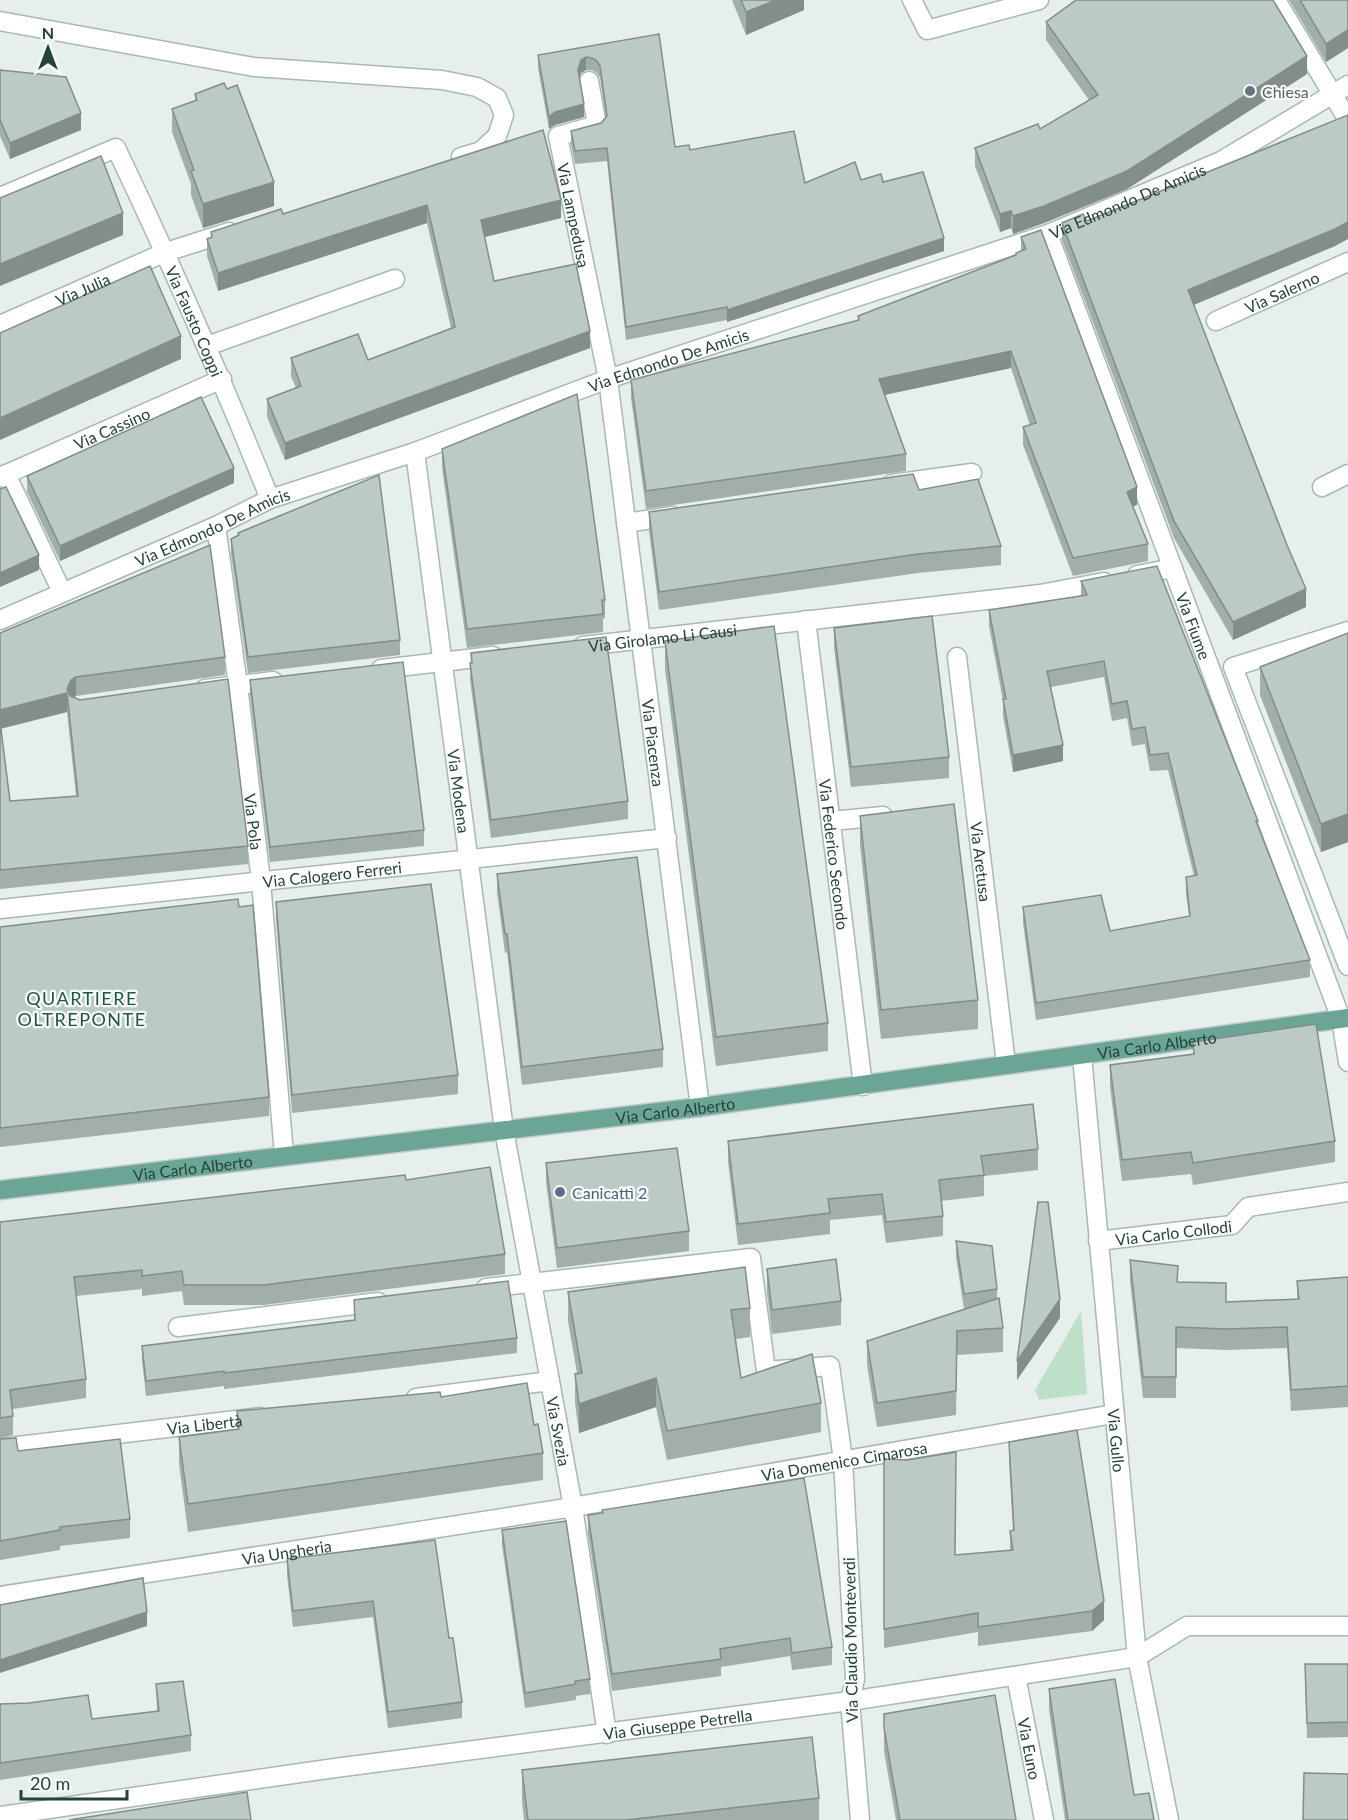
<svg xmlns="http://www.w3.org/2000/svg" width="1348" height="1820" font-family="Lato,sans-serif">
<rect width="100%" height="100%" fill="#e6efeb"/>
<!-- green -->
<path fill="#bfe0c8" d="M1081,1311L1087,1394L1039,1400L1035,1390Z"/>
<g fill="none" stroke-linecap="round" stroke-linejoin="round">
<!-- minor casing -->
<g stroke="#a8b8b2" stroke-width="21">
<g id="minor">
<path d="M912,0L927,30L1039,0"/>
<path d="M1276,0L1348,120"/>
<path d="M0,21L254,67L442,80L477,87L497,98L504,115L497,136L481,151L461,157"/>
<path id="s1" d="M589,81L597,125L558,136L608,379L700,1107"/>
<path id="s2" d="M0,197L116,148C171,263 222,380 270,499"/>
<path id="s3" d="M1048,234L1341,1019L1348,1062"/>
<path id="s4" d="M1216,321L1348,262"/>
<path id="s5" d="M0,325L166,252L229,232"/>
<path d="M207,346L395,279"/>
<path id="s6" d="M415,452L504,1130L573,1507L607,1734"/>
<path d="M6,474L62,592"/>
<path id="s7" d="M0,477L222,379"/>
<path d="M892,484L972,473"/>
<path d="M1322,487L1348,474"/>
<path d="M626,523L672,516"/>
<path id="s8" d="M216,526L238,685L261,881L284,1155"/>
<path d="M1137,575L1173,568"/>
<path id="s9" d="M0,620L216,526L270,499L415,452L608,379L1048,234L1221,161L1348,85"/>
<path id="s10" d="M806,620L863,1086"/>
<path d="M1348,631L1233,667L1348,966"/>
<path id="s11" d="M583,646L1040,594L1104,582"/>
<path id="s12" d="M957,657L1006,1064"/>
<path d="M381,669L493,656"/>
<path d="M205,689L273,681"/>
<path d="M832,821L883,816"/>
<path id="s13" d="M0,909L667,838"/>
<path id="s14" d="M1082,1056L1137,1657L1169,1820"/>
<path id="s15" d="M1098,1241L1232,1225L1248,1207L1348,1192"/>
<path d="M486,1288L751,1258L766,1371L830,1366L843,1460L855,1679L850,1701L860,1820"/>
<path d="M178,1327L378,1302"/>
<path d="M416,1398L550,1381"/>
<path id="s16" d="M0,1448L260,1417"/>
<path id="s17" d="M0,1596L573,1507L1114,1414"/>
<path id="s18" d="M1016,1676L1044,1820"/>
<path id="s19" d="M0,1816L335,1768L850,1701L1137,1657L1187,1626H1348"/>
</g>
</g>
<!-- major casing -->
<g stroke="#c2cac8" stroke-width="21">
<g id="major">
<path id="s20" d="M0,1190L700,1107L1348,1018"/>
</g>
</g>
<!-- minor -->
<use href="#minor" stroke="#fff" stroke-width="18"/>
<!-- major -->
<use href="#major" stroke="#6aa596" stroke-width="18"/>
</g>
<!-- wall -->
<g fill="#a1aea9" fill-rule="evenodd">
<path d="M732,0H804V10L746,35Z"/>
<path d="M1289,0H1348V48L1326,62Z"/>
<path d="M1046,22L1307,74L1127,189L1044,223L1013,234L1011,228L1000,232L975,166V148L1040,129L1089,100L1046,40Z"/>
<path d="M659,34L675,147L805,183L861,180L883,182L944,251L727,322V320L626,340L607,161L575,164L571,144V131L601,123L606,118L600,78L597,73L592,70H586L581,73L579,79L584,117L555,125L549,129L538,68V55Z"/>
<path d="M0,70L81,130L10,159L0,136Z"/>
<path d="M195,94L274,206L203,228L191,195V184L172,132V109L195,101Z"/>
<path d="M543,130L561,218L484,237L494,281L590,348L285,460L267,417V399L296,388L291,376V358L368,360L451,328L427,223L218,291L207,256V239L211,238V232L283,214Z"/>
<path d="M1087,221L1335,246L1194,305L1306,607L1233,640L1174,538L1062,240V223Z"/>
<path d="M1021,237L1137,505L1133,506L1148,544V561L1073,576L1023,445V427L1030,425L1011,368L885,395L906,454V471L646,509L631,398V380L858,321V316L1016,255L1021,251Z"/>
<path d="M442,449L605,600V618L603,619V632L467,648L442,468Z"/>
<path d="M27,476L234,483L60,561L27,492Z"/>
<path d="M919,490L1001,546V565L918,573L659,610L649,531V512Z"/>
<path d="M231,539L400,640V655L248,673L231,554Z"/>
<path d="M1081,581L1258,821V827L1310,960V977L1036,1020L1023,923V907L1110,931L1189,916L1186,894V877L1194,876L1168,770L1150,771L1145,744L1132,746L1127,718L1112,721L1104,677L1051,687L1063,761L1013,772L1003,716V701L989,626V610L1081,596Z"/>
<path d="M834,628L949,757V778L851,787L834,648Z"/>
<path d="M0,633L225,657V675L76,696L74,697L248,846V864L0,889ZM67,712L76,796L10,801L1,728Z"/>
<path d="M1348,633V842L1321,852L1260,695V667Z"/>
<path d="M665,641L828,1023V1051L716,1066L665,669Z"/>
<path d="M471,653L628,801V819L491,838L470,680Z"/>
<path d="M250,680L424,830V846L270,862L250,695Z"/>
<path d="M860,816L978,1000V1029L881,1039L860,845Z"/>
<path d="M497,874L663,1049V1067L522,1085L507,952L505,953L497,892Z"/>
<path d="M276,902L458,1075V1094L292,1113L276,921Z"/>
<path d="M0,927L269,1097V1116L0,1147Z"/>
<path d="M1193,1042L1335,1141V1162L1193,1185L1191,1174L1122,1181L1110,1087V1065L1193,1054Z"/>
<path d="M728,1141L1038,1149V1170L984,1176V1196L941,1201L943,1216V1236L886,1243L882,1215L830,1220V1234L738,1245L728,1162Z"/>
<path d="M546,1163L689,1231V1251L557,1268L546,1182Z"/>
<path d="M406,1180L505,1254V1274L264,1305H184L182,1291L142,1296V1289L76,1296L86,1379V1398L13,1409V1435L0,1438V1222Z"/>
<path d="M956,1241L997,1289V1299L1003,1328V1352L957,1355L956,1415L877,1427L867,1365V1341L964,1309L956,1257Z"/>
<path d="M1130,1260L1178,1282L1226,1302L1297,1299V1281L1348,1277V1407L1291,1411L1287,1348L1226,1350L1176,1348V1398H1143L1130,1281Z"/>
<path d="M767,1269L841,1301V1325L772,1334L767,1293Z"/>
<path d="M568,1292L750,1308V1337L736,1339L741,1378L821,1403V1432L667,1460L656,1407L579,1433L575,1403V1374L577,1373L568,1321Z"/>
<path d="M354,1300L517,1338V1353L224,1389V1386L146,1396L142,1361V1346L354,1320Z"/>
<path d="M441,1397L534,1425L543,1453V1480L188,1532L179,1464V1437L237,1429V1411Z"/>
<path d="M0,1439L18,1451L130,1519V1538L60,1546V1550L0,1560Z"/>
<path d="M1009,1442L1104,1620L1092,1631L978,1646V1632L884,1648V1459L955,1555L1010,1551V1531H1013L1009,1461Z"/>
<path d="M588,1515L832,1647V1665L792,1670L790,1656L721,1667V1676L612,1691L588,1533Z"/>
<path d="M502,1530L590,1679V1694L576,1696V1700L525,1708L502,1545Z"/>
<path d="M287,1559L449,1638L462,1702V1718L388,1728L373,1617L293,1627L287,1575Z"/>
<path d="M1305,1664H1348V1737L1307,1738Z"/>
<path d="M156,1684L191,1735V1751L0,1780V1704L92,1719L157,1711Z"/>
<path d="M1049,1689L1134,1795L1154,1820H1065L1049,1710Z"/>
<path d="M884,1714L1016,1820H896L884,1751Z"/>
<path d="M522,1770L819,1798V1820H524L522,1801Z"/>
</g>
<!-- shaded-wall -->
<g fill="#838d89">
<path d="M776,0H804V10L746,35V12Z"/>
<path d="M1348,30V48L1326,62V44Z"/>
<path d="M1307,56V74L1127,189L1044,223L1013,234V216Z"/>
<path d="M586,57V70L581,73L578,83V70L581,60Z"/>
<path d="M584,104V117L555,125L549,129V117L555,112Z"/>
<path d="M81,113V130L10,159V143Z"/>
<path d="M274,182V206L203,228V204Z"/>
<path d="M561,200V218L481,238V220Z"/>
<path d="M427,205V223L218,291V273Z"/>
<path d="M1011,211V228L1000,232V214Z"/>
<path d="M123,213V235L0,286V264Z"/>
<path d="M1348,222V239L1335,246L1188,307V290Z"/>
<path d="M944,238V251L727,322V310Z"/>
<path d="M590,331V348L285,460V443Z"/>
<path d="M181,336V359L0,440V418Z"/>
<path d="M1011,351V368L879,396V379Z"/>
<path d="M234,468V483L60,561V546Z"/>
<path d="M1137,487V505L1127,509V492Z"/>
<path d="M39,555V570L0,587V573Z"/>
<path d="M1306,589V607L1233,640V622Z"/>
<path d="M76,677V696L71,699L67,689L71,680Z"/>
<path d="M67,693V712L0,729V710Z"/>
<path d="M1063,745V761L1013,772V755Z"/>
<path d="M1348,814V842L1321,852V824Z"/>
<path d="M1060,1299V1318L1017,1380V1361Z"/>
<path d="M656,1378V1407L579,1433V1404Z"/>
<path d="M1104,1601V1620L1092,1631V1611Z"/>
<path d="M147,1612V1626L0,1673V1660Z"/>
</g>
<!-- building -->
<g fill="#bbcac4" stroke="#838d89" stroke-width="1.5">
<path d="M741,0H776L746,12Z"/>
<path d="M1076,0H1273L1307,56L1127,171L1044,206L1013,216L1011,211L1000,214L975,148L1038,124L1040,129L1098,95L1046,22Z"/>
<path d="M1300,0H1348V30L1326,44Z"/>
<path d="M659,34L675,147L689,145L690,150L794,131L805,183L855,162L861,180L881,174L883,182L923,172L944,238L727,310V307L626,327L607,148L575,151L571,131L601,123L607,116L600,66L597,61L592,58L586,57L581,60L578,70L584,104L555,112L549,117L538,55Z"/>
<path d="M0,70L66,77L81,113L10,143L0,120Z"/>
<path d="M224,83L227,89L237,85L274,182L203,204L191,171L194,170L172,109L197,100L195,94Z"/>
<path d="M1348,115V222L1335,229L1188,290L1287,545L1306,589L1233,622L1174,521L1062,223L1083,214L1087,221Z"/>
<path d="M543,130L561,200L481,220L494,281L576,264L590,331L285,443L267,399L301,386L291,358L358,334L368,360L455,327L427,205L218,273L207,239L212,237L211,232L281,209L283,214Z"/>
<path d="M101,156L123,213L0,264V198Z"/>
<path d="M1041,230L1137,487L1127,492L1148,544L1073,558L1023,427L1036,423L1011,351L879,379L906,454L646,491L631,380L859,320L858,316L1016,255V253L1026,249L1021,237Z"/>
<path d="M150,266L181,336L0,418V333Z"/>
<path d="M577,394L605,600H602L603,614L467,629L442,449Z"/>
<path d="M201,397L234,468L60,546L27,476Z"/>
<path d="M913,474L919,490L978,479L1001,546L918,554L659,592L649,512Z"/>
<path d="M379,475L400,640L248,657L231,539L239,535L238,533Z"/>
<path d="M6,487L39,555L0,573V489Z"/>
<path d="M210,545L225,657L76,677L71,680L67,689L70,696L80,700L228,679L248,846L0,870V721L10,801L78,796L67,693L0,710V633Z"/>
<path d="M1157,566L1258,821H1256L1310,960L1036,1003L1023,907L1101,895L1110,931L1190,916L1186,877L1197,875L1168,753L1150,755L1145,727L1132,729L1127,701L1112,704L1104,661L1047,671L1063,745L1013,755L1003,699H1006L989,610L1087,595L1081,581Z"/>
<path d="M932,616L949,757L851,767L834,628Z"/>
<path d="M774,626L828,1023L716,1037L665,641Z"/>
<path d="M1348,633V814L1321,824L1260,667Z"/>
<path d="M606,637L628,801L491,820L470,663H472L471,653Z"/>
<path d="M403,662L424,830L270,847L250,680Z"/>
<path d="M954,804L978,1000L881,1010L860,816Z"/>
<path d="M637,857L663,1049L522,1067L507,934H505L497,874Z"/>
<path d="M431,884L458,1075L292,1095L276,902Z"/>
<path d="M238,899L239,907L253,905L269,1097L0,1128V927Z"/>
<path d="M1316,1024L1335,1141L1193,1163L1191,1152L1122,1160L1110,1065L1194,1054L1193,1042Z"/>
<path d="M1033,1104L1038,1149L981,1156L984,1175L939,1180L943,1216L886,1222L882,1194L828,1199L830,1213L738,1224L728,1141Z"/>
<path d="M677,1148L689,1231L557,1248L546,1163Z"/>
<path d="M490,1167L505,1254L264,1285H184L182,1271L142,1276V1270L74,1277L86,1379L10,1390L13,1416L0,1418V1222L405,1175L406,1180Z"/>
<path d="M1038,1202H1048L1060,1299L1017,1361Z"/>
<path d="M956,1241L992,1246L997,1289L964,1294Z"/>
<path d="M836,1259L841,1301L772,1310L767,1269Z"/>
<path d="M1130,1260L1178,1266L1177,1282L1226,1283V1302L1299,1299L1297,1281L1348,1277V1386L1291,1390L1287,1327L1226,1329L1176,1327V1377H1143Z"/>
<path d="M745,1267L750,1308L731,1310L741,1378L812,1354L821,1403L667,1431L656,1378L579,1404L575,1374L582,1373L568,1292Z"/>
<path d="M508,1281L517,1338L224,1373V1371L146,1381L142,1346L355,1320L354,1300Z"/>
<path d="M999,1298L1003,1328L957,1331L956,1391L877,1403L867,1341Z"/>
<path d="M527,1383L534,1425L538,1424L543,1453L188,1504L179,1437L239,1429L237,1411L440,1392L441,1397Z"/>
<path d="M1077,1430L1104,1601L1092,1611L978,1627V1613L884,1629V1459L907,1460L956,1452L955,1555L1013,1550L1010,1531L1014,1530L1009,1442Z"/>
<path d="M16,1438L18,1451L120,1439L130,1519L60,1527V1530L0,1541V1439Z"/>
<path d="M804,1478L832,1647L792,1653L790,1638L720,1649L721,1659L612,1674L588,1515L603,1513L602,1510Z"/>
<path d="M566,1521L590,1679L575,1681L576,1684L525,1693L502,1530Z"/>
<path d="M435,1540L449,1638H453L462,1702L388,1712L373,1601L293,1611L287,1559Z"/>
<path d="M143,1578L147,1612L0,1660V1605Z"/>
<path d="M1305,1664H1348V1722L1307,1723Z"/>
<path d="M1115,1679L1134,1795L1149,1793L1154,1820H1068L1049,1689Z"/>
<path d="M183,1681L191,1735L0,1763V1704L29,1703L88,1695L92,1719L159,1711L156,1684Z"/>
<path d="M995,1695L1016,1820H900L884,1728V1714Z"/>
<path d="M812,1737L819,1798L626,1820H528L522,1770Z"/>
<path d="M1304,1773L1348,1774V1820H1303Z"/>
<path d="M247,1792L251,1820H69Z"/>
</g>
<!-- markers -->
<circle fill="#6b7280" stroke="#f7fbf9" stroke-width="2" cx="1250" cy="91" r="6"/>
<circle fill="#5c6f8a" stroke="#f7fbf9" stroke-width="2" cx="560" cy="1192" r="6"/>
<g text-anchor="middle" dominant-baseline="central" stroke-width="4.5" stroke-linejoin="round" paint-order="stroke">
<!-- worship labels -->
<g font-size="16" fill="#5b616d" stroke="#f7fbf9" text-anchor="start">
<text x="1262" y="91">Chiesa</text>
</g>
<!-- street labels -->
<g font-size="16" fill="#24423a" stroke="#f7fbf9">
<text stroke="none"><textPath href="#s9" startOffset="1204">Via Edmondo De Amicis</textPath></text>
<text stroke="none"><textPath href="#s1" startOffset="166">Via Lampedusa</textPath></text>
<text stroke="none"><textPath href="#s5" startOffset="90">Via Julia</textPath></text>
<text stroke="none"><textPath href="#s4" startOffset="72">Via Salerno</textPath></text>
<text stroke="none"><textPath href="#s2" startOffset="316">Via Fausto Coppi</textPath></text>
<text stroke="none"><textPath href="#s9" startOffset="718">Via Edmondo De Amicis</textPath></text>
<text stroke="none"><textPath href="#s7" startOffset="122">Via Cassino</textPath></text>
<text stroke="none"><textPath href="#s9" startOffset="232">Via Edmondo De Amicis</textPath></text>
<text stroke="none"><textPath href="#s3" startOffset="418">Via Fiume</textPath></text>
<text stroke="none"><textPath href="#s11" startOffset="80">Via Girolamo Li Causi</textPath></text>
<text stroke="none"><textPath href="#s1" startOffset="700">Via Piacenza</textPath></text>
<text stroke="none"><textPath href="#s6" startOffset="342">Via Modena</textPath></text>
<text stroke="none"><textPath href="#s8" startOffset="298">Via Pola</textPath></text>
<text stroke="none"><textPath href="#s10" startOffset="236">Via Federico Secondo</textPath></text>
<text stroke="none"><textPath href="#s12" startOffset="206">Via Aretusa</textPath></text>
<text stroke="none"><textPath href="#s13" startOffset="334">Via Calogero Ferreri</textPath></text>
<text stroke="none"><textPath href="#s20" startOffset="1166">Via Carlo Alberto</textPath></text>
<text stroke="none"><textPath href="#s20" startOffset="680">Via Carlo Alberto</textPath></text>
<text stroke="none"><textPath href="#s20" startOffset="194">Via Carlo Alberto</textPath></text>
<text stroke="none"><textPath href="#s15" startOffset="76">Via Carlo Collodi</textPath></text>
<text stroke="none"><textPath href="#s16" startOffset="206">Via Libertà</textPath></text>
<text stroke="none"><textPath href="#s6" startOffset="990">Via Svezia</textPath></text>
<text stroke="none"><textPath href="#s14" startOffset="386">Via Gullo</textPath></text>
<text stroke="none"><textPath href="#s17" startOffset="855">Via Domenico Cimarosa</textPath></text>
<text stroke="none"><textPath href="#s17" startOffset="290">Via Ungheria</textPath></text>
<text transform="translate(850 1640) rotate(-91)">Via Claudio Monteverdi</text>
<text stroke="none"><textPath href="#s19" startOffset="684">Via Giuseppe Petrella</textPath></text>
<text stroke="none"><textPath href="#s18" startOffset="74">Via Euno</textPath></text>
</g>
<!-- service labels -->
<g font-size="16" fill="#4e5e75" stroke="#f7fbf9" text-anchor="start">
<text x="572" y="1192">Canicattì 2</text>
</g>
<!-- neighbourhood labels -->
<g font-size="18" letter-spacing="1.5" fill="#1f5548" stroke="#f7fbf9">
<text x="82" y="998">QUARTIERE<tspan x="82" dy="21">OLTREPONTE</tspan></text>
</g>
</g>
<!-- north arrow -->
<g transform="translate(48 48)" stroke="#f7fbf9" stroke-width="4.5" paint-order="stroke">
<path d="M0-4.5L10 22L0 15L-10 22Z" fill="#24423a"/>
<text y="-9" font-size="16" font-weight="bold" text-anchor="middle" fill="#24423a">N</text>
</g>
<!-- scale -->
<path d="M21 1790v9h106v-9" fill="none" stroke="#24423a" stroke-width="3"/>
<text x="30" y="1790" font-size="18" fill="#24423a" stroke="#f7fbf9" stroke-width="4.5" paint-order="stroke">20 m</text>
</svg>
